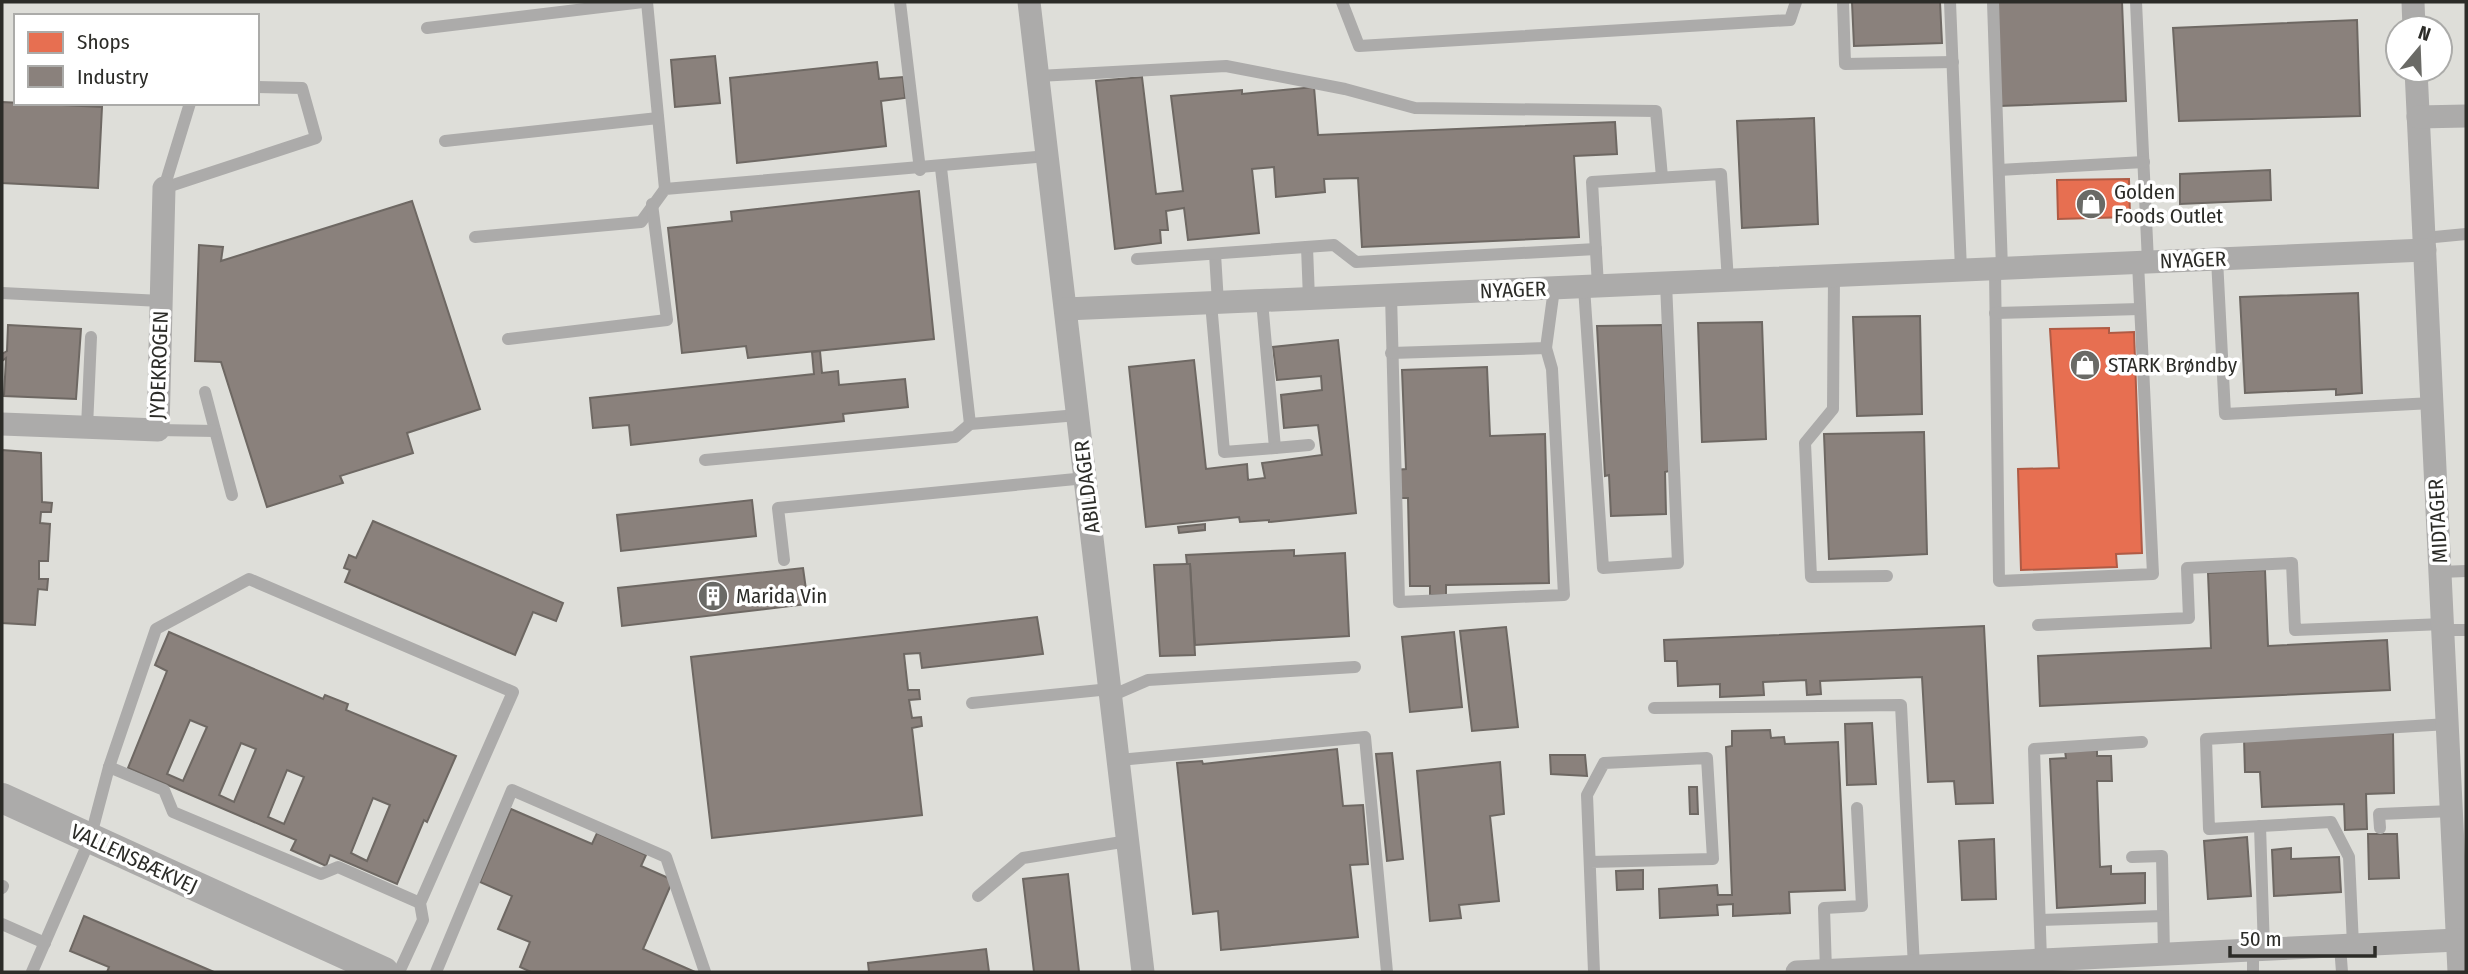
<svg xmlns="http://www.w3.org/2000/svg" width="2468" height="974" font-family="'Fira Sans Condensed',sans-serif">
<rect width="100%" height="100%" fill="#deded9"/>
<!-- shops -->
<g fill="#e76f51" stroke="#af5b45" stroke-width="2">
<path d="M2129,179L2130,217L2058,219L2057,180Z"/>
<path d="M2109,328V333L2134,332L2142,553L2116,554L2117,567L2021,570L2018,469L2059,468L2050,329Z"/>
</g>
<!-- industry -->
<g fill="#8a817c" stroke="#6e6863" stroke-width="2" fill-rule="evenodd">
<path d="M1852,2H1940L1942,43L1854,46Z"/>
<path d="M1996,2H2122L2126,101L2000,106Z"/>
<path d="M2357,20L2360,116L2179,121L2173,28Z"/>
<path d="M715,56L720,103L675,107L671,60Z"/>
<path d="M877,62L879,79L903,77L905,98L881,101L886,146L737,163L730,78Z"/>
<path d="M1142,77L1156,194L1183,191L1171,96L1242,90V94L1314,87L1318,135L1615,122L1617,154L1574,156L1579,237L1362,247L1358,178L1324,179L1325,192L1276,197L1274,167L1252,169L1259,233L1188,240L1184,208L1166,211L1168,230H1160L1161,243L1115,249L1096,81Z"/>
<path d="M2,102L102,107L98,188L2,183Z"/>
<path d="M1814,118L1818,224L1742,228L1737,121Z"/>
<path d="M2270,170L2271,200L2180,204V174Z"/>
<path d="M919,191L934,339L748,358L746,346L682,353L668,228L732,221L731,212Z"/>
<path d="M412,201L480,409L407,433L413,453L340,476L343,483L267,507L221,362L195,361L199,245L223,247L221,261Z"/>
<path d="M2358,293L2362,393L2336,395V389L2245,393L2240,297Z"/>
<path d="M1920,316L1922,414L1857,416L1853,317Z"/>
<path d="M1762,322L1766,439L1702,442L1698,323Z"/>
<path d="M8,325L81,329L76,399L4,396L6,358L2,361V354L7,351Z"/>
<path d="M1662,325L1669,471L1665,472L1666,514L1611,516L1609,475L1605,476L1597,326Z"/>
<path d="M1338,340L1356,513L1269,522V520L1240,522L1239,517L1146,527L1129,367L1194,360L1206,469L1247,464L1248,480L1265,478L1262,463L1322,455L1318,425L1284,428L1281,395L1322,390L1321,376L1277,380L1273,347Z"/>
<path d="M820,351L822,373L838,371L839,385L905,379L908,407L843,414L844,421L631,445L629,425L593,428L590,398L814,374L812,352Z"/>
<path d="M1487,367L1490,436L1545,434L1549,583L1446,585V595H1430V586H1410L1408,498H1397L1396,470L1406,469L1402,370Z"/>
<path d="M1924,432L1927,554L1829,559L1824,434Z"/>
<path d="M2,450L41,453L42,502L52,503L51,512H41L40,523L50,524L48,561H39V579H48L47,590L38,589L35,625L2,623Z"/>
<path d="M752,500L756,536L621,551L617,515Z"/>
<path d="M373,521L563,603L556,621L533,612L515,655L345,582L350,570L344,568L349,555L356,558Z"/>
<path d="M1205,524V530L1179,533L1178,527Z"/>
<path d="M1294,550V556L1345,553L1349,636L1195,645L1190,564H1187L1186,555Z"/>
<path d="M1187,564H1190L1195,655L1160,656L1154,565Z"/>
<path d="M803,568L808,604L622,626L618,588Z"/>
<path d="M2265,570L2268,646L2387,640L2390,690L2040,706L2038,656L2211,648L2208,573Z"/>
<path d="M1037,617L1043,654L922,668L920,653L904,654L908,690H919L920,699L909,700L912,718L921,717L922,726L912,728L922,815L712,838L691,657Z"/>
<path d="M1984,626L1993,803L1956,804L1954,781L1928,782L1922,677L1820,681L1821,694L1807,695L1806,680L1763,682L1764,695L1720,697V684L1678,686L1677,661H1665L1664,640Z"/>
<path d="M1506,627L1518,727L1472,731L1460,631Z"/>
<path d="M169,632L323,699L325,695L348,704L346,710L456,756L427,822L424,820L397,884L330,855L326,866L291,850L296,840L128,768L167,671L155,665ZM190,720L207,727L183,781L167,774ZM241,743L256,749L234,802L219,795ZM287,770L304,777L284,824L268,817ZM373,798L390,805L367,861L351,853Z"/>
<path d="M1454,632L1462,707L1410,712L1402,637Z"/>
<path d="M1872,723L1876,784L1847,785L1845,724Z"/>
<path d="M1770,730L1771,738L1784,737L1785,744L1838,742L1845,890L1789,892L1790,913L1733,916V904L1717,905L1718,915L1660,918L1659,889L1717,885L1718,895H1732L1726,747L1732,746V731Z"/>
<path d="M2393,733L2394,793L2366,794L2367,829L2345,830L2344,804L2262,807L2260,772H2245L2244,738Z"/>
<path d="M1337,749L1343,806L1363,805L1368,864L1350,865L1358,937L1221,950L1218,911L1193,914L1177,763L1202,761L1203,764Z"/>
<path d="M2097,750V756H2111L2112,781H2097L2100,867L2111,866V874L2145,873V903L2057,908L2050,759L2066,758L2065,751Z"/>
<path d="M1392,753L1403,859L1387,861L1376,754Z"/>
<path d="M1550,755H1585L1587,776L1551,774Z"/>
<path d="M1500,762L1504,814L1490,816L1499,901L1459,905L1461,918L1430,921L1417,771Z"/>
<path d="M1689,787H1697L1698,814H1690Z"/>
<path d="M511,809L592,844L597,833L646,855L641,866L673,880L643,949L695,972H531L520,967L530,942L498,929L512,896L480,882Z"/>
<path d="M2368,834H2397L2399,878L2369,879Z"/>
<path d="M2247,837L2251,896L2208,899L2204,841Z"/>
<path d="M1994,839L1996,899L1962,900L1959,841Z"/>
<path d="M2291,848V859L2339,857L2341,892L2274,896L2272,850Z"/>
<path d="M1643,870V889L1617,890L1616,871Z"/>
<path d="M1068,874L1079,972H1034L1023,879Z"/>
<path d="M84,916L214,972H107L109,967L70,951Z"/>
<path d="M986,949L989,972H869L868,963Z"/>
</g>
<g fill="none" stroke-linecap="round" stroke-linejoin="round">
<!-- service -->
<g stroke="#acabaa" stroke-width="12">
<path d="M647,2L665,189"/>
<path d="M900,2L920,170"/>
<path d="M1342,2L1359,46L1790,20L1796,2"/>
<path d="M1843,2L1845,64L1953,62"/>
<path d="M1950,2L1961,270"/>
<path d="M1993,2L2002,269"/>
<path d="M2136,2L2148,262"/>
<path d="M427,28L643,2"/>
<path d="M1038,76L1226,66L1345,89L1415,108L1656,111L1662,177"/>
<path d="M445,141L658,118"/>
<path d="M941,168L970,424"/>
<path d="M1999,170L2144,162"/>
<path d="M164,188L316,138L302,88L257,87"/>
<path d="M164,188L190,103"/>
<path d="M475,237L641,222L665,189L1048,156"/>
<path d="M2424,238L2466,234"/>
<path d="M1307,247L1309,299"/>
<path d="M1215,254L1218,303"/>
<path d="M1137,259L1334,245L1356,262L1596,249"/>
<path d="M2217,259L2225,414L2432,403"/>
<path d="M1995,269L1999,581L2153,574L2138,263"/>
<path d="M1834,276L1833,409L1805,443L1811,577L1887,576"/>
<path d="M1598,286L1592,182L1721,174L1728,281"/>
<path d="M1584,287L1603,568L1678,563L1666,283"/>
<path d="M2,293L161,301"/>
<path d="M1391,295L1399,602L1564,595L1552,369L1546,348"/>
<path d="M1211,303L1224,452L1275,448L1262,301"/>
<path d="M1995,313L2140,309"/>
<path d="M508,339L667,320L652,204"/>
<path d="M1391,353L1546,348L1554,289"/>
<path d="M205,392L232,495"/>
<path d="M87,427L91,337"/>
<path d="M158,430L215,431"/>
<path d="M1275,448L1309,445"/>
<path d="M705,460L955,437L970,424L1078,415"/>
<path d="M784,560L778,508L1086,478"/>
<path d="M2440,572L2466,571"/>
<path d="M2038,625L2189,618L2187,568L2292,563L2295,630L2443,624"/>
<path d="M2443,630H2466"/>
<path d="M1111,696L1148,680L1355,667"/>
<path d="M972,703L1110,689"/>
<path d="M1654,708L1901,705L1914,967"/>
<path d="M1119,760L1365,737L1387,972"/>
<path d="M109,767L164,790L173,812L321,874L338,867L420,903"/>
<path d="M2260,826L2264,950"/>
<path d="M2380,828L2379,814L2452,811"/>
<path d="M2132,857L2162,856L2164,954"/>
<path d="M1590,862L1713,859L1707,758L1604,763L1587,795L1594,972"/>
<path d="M2,888L3,886"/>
<path d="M978,896L1023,858L1128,841"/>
<path d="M2040,920L2163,916"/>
<path d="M2,924L45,943"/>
<path d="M2353,945L2349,857L2331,822L2209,829L2206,739L2448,724"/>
<path d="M2340,946L2342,972"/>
<path d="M2253,950V972"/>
<path d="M2041,960L2034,749L2142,742"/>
<path d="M1826,971L1824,908L1862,906L1857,808"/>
<path d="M32,972L90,839L109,767L156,629L249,579L513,692L420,903L423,920L399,972"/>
<path d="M436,972L512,790L666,857L705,972"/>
</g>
<!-- minor -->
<g stroke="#acabaa" stroke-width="23">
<path d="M1029,2L1143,972"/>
<path d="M2413,2L2414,28"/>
<path d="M2416,70L2459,972"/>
<path d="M2418,117L2466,116"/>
<path d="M1066,309L2425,250"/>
<path d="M2,424L158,430L164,188"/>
<path d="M1797,972L2457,940"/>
</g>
<!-- tertiary -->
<path stroke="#acabaa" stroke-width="30" d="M2,798L384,972"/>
</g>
<!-- icons -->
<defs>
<g id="shop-disc" transform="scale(1.575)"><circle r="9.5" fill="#6a6a66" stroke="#fff"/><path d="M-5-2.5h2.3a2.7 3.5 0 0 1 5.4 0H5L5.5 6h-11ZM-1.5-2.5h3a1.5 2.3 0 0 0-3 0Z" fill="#fff"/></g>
<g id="building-disc" transform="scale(1.575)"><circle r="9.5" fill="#6a6a66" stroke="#fff"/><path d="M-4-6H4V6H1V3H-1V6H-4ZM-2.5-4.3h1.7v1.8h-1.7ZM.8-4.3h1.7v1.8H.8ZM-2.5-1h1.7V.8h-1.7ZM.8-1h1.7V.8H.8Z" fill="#fff"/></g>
</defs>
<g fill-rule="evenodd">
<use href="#shop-disc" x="2091" y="204"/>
<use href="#shop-disc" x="2085" y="365"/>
<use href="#building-disc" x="713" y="596"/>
</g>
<g text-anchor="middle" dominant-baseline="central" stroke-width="7" stroke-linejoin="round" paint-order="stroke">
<!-- poi labels -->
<g font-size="21" fill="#2c2c28" stroke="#fff" text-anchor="start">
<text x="2114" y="192">Golden<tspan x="2114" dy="24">Foods Outlet</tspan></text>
<text x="2108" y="365">STARK Brøndby</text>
<text x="736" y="596">Marida Vin</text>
</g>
<!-- street labels -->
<g font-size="21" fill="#2c2c28" stroke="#fff">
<text transform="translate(2193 260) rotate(-2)">NYAGER</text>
<text transform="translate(1513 290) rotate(-2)">NYAGER</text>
<text transform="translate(159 365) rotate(-88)">JYDEKROGEN</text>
<text transform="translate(1087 487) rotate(-97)">ABILDAGER</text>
<text transform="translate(2438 521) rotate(-93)">MIDTAGER</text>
<text transform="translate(134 859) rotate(25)">VALLENSBÆKVEJ</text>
</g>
</g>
<!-- border -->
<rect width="2468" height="974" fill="none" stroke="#2c2c28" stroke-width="7"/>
<!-- legend -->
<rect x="14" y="14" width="245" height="91" fill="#ffffff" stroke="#ababa9" stroke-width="2"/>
<rect x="28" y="32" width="35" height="21" fill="#e76f51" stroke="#ababa9" stroke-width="2"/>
<text x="77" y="49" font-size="21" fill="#2c2c28">Shops</text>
<rect x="28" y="66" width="35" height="21" fill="#8a817c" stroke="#ababa9" stroke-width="2"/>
<text x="77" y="84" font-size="21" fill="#2c2c28">Industry</text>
<!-- north arrow -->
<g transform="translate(2419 49) rotate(19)"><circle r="33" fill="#ffffff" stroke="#ababa9" stroke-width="2"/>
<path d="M0-5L12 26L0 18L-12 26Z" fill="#6a6a66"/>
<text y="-10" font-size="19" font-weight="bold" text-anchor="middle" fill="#2c2c28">N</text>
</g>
<!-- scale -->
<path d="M2230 946v10h145v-10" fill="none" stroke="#2c2c28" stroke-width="3.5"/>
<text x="2240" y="946" font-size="21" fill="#2c2c28" stroke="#ffffff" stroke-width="5" paint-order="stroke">50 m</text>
</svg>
